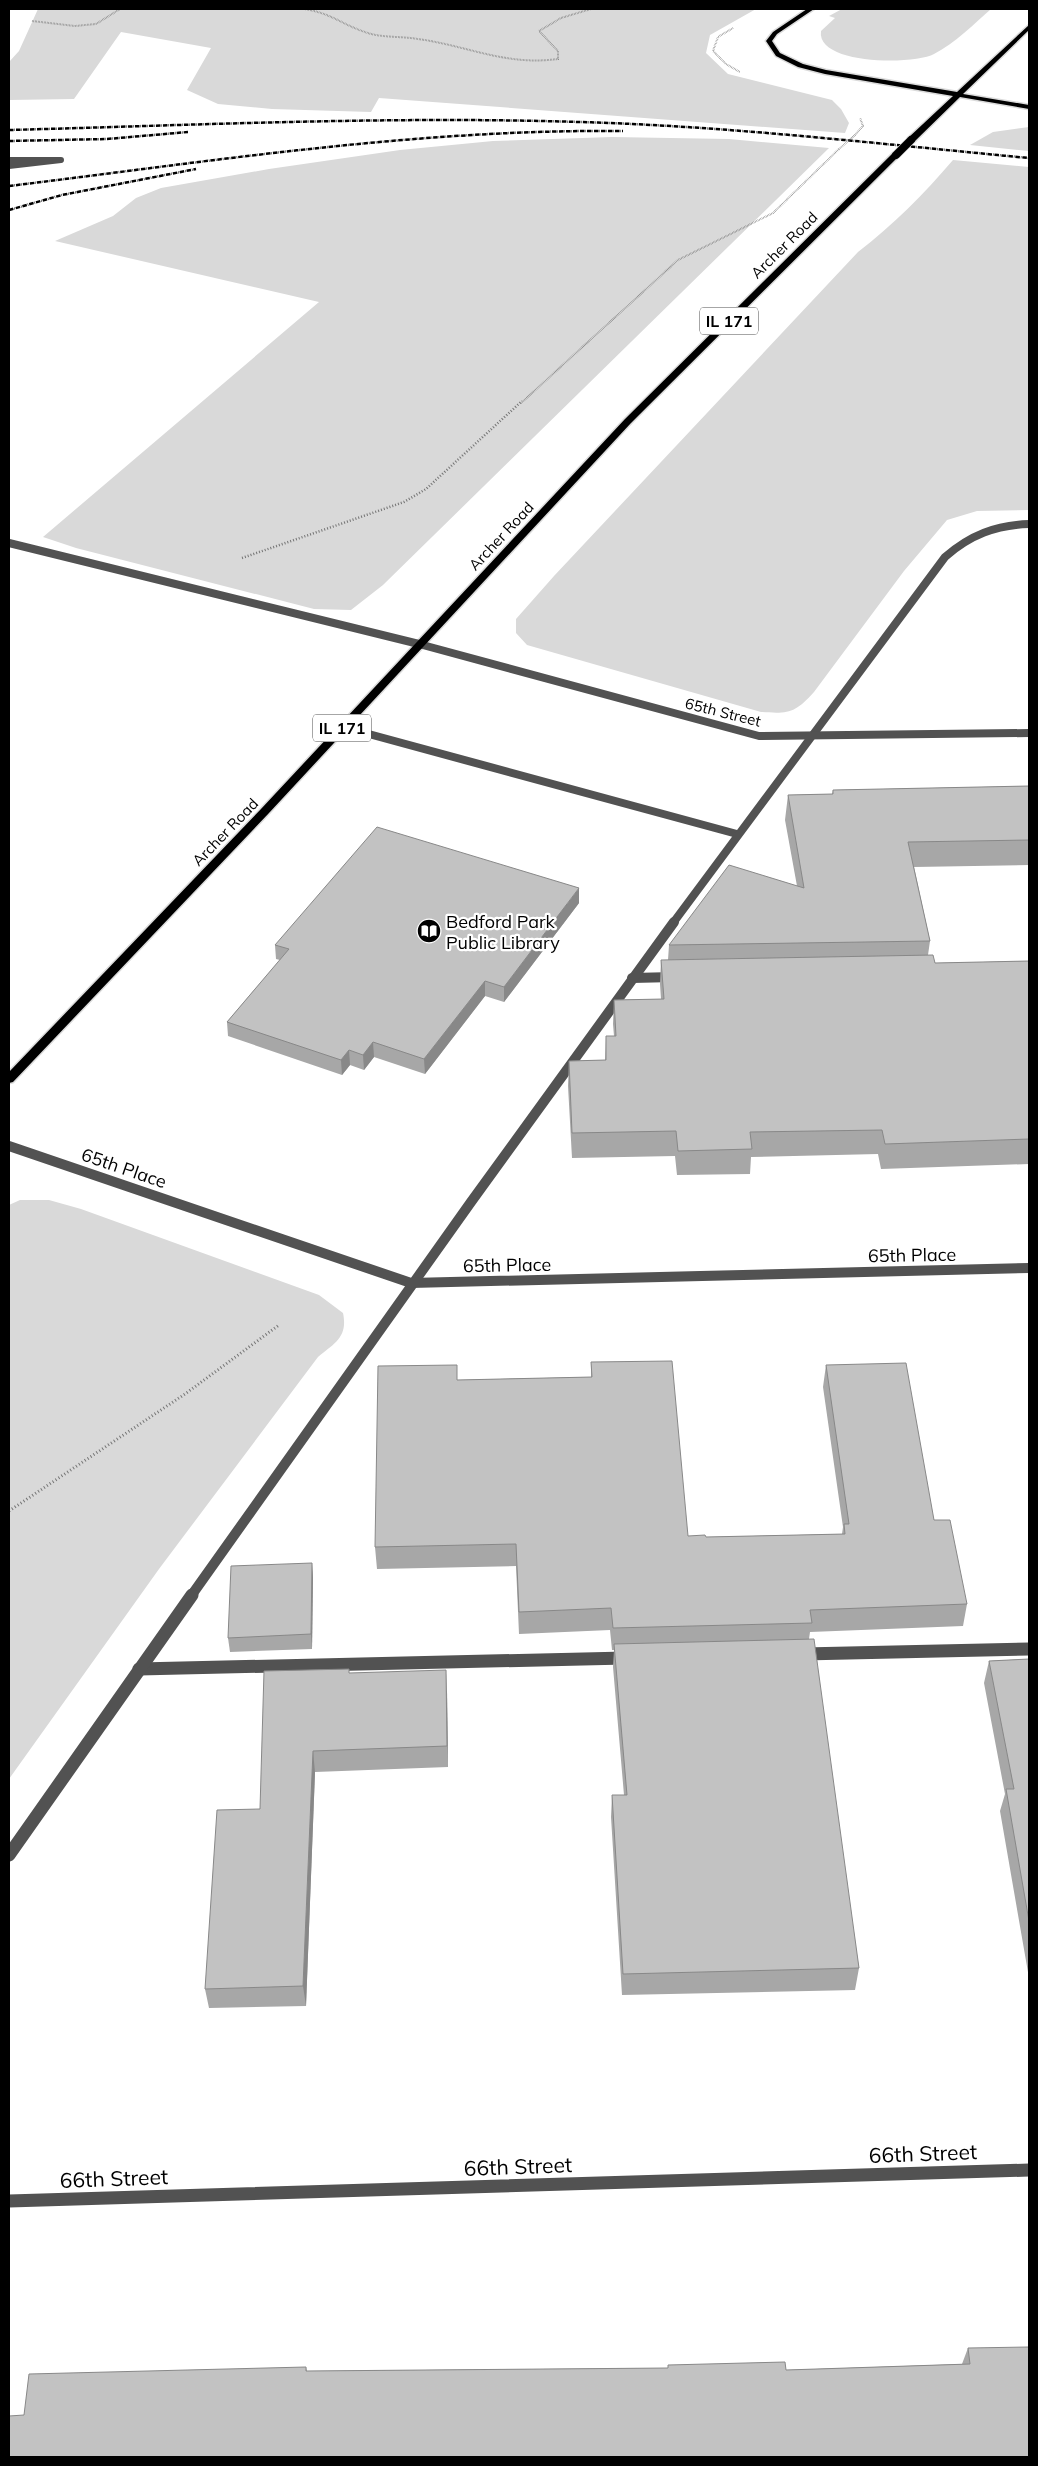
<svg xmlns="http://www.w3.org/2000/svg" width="1038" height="2466" font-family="Mulish,sans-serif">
<rect width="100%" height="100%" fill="#fff"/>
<!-- green -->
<g fill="#d9d9d9">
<path d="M38,9H756L710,35L706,53L728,74L832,100L841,109L849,123L845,133L379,98L371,112L272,109L218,104L187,90L211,48L121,32L74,99L9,100V62L19,51Z"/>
<path d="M842,9H991C974,24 955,43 934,54C914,65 816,65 821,31L835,18L829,16Z"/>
<path d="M1029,127V151L970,145L993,132Z"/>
<path d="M612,137L729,139L829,148L383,585L351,610L314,609L76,548L43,537L319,302L55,241L113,216L136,198L161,188L269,169L400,150L493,141Z"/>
<path d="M953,160L1029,167V510L977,511L947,520L904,571L814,692C795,713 789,714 761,712L527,645L516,633V619L554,576L858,252C893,225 924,194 953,160Z"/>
<path d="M20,1200H49L81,1209L319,1295L343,1313C348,1337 335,1343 318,1357L159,1569L9,1779V1205Z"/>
</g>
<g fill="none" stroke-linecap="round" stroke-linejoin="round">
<!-- primary casing -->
<g stroke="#dbdbdb" stroke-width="3">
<g id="primary">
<path d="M807,9H814L777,34L772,41L780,53L803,64L826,70L957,92L1029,25V30L963,94L1029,105V109L960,97L914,142H908V138L953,96L825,74L798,67L776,56L766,41L773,32Z"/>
<path d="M893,153L900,155L631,423L269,813L13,1082L9,1083V1072L261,809L625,419Z"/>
</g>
</g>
<!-- path-far2 -->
<g stroke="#747474" stroke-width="2" stroke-dasharray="0.5 1" stroke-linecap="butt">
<path d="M304,9C331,13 341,24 365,32C380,38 401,36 418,39C469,46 505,66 558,59V51L539,31L561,18L591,9"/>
<path d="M32,21L75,26L96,24L120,9"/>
<path d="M733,28L718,37L713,51L726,64L740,72"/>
<path d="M855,135L863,126L860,118"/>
<path d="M521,403L678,260L773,213L839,149"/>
</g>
<!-- path-far1 -->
<path stroke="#747474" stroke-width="2.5" stroke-dasharray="1 2" stroke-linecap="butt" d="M242,558L404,502L426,489L522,401"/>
<!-- path -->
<path stroke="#747474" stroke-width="3" stroke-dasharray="1 2.5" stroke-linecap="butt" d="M9,1511L185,1394L279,1325"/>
<!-- service-far3 -->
<path stroke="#525252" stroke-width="6" d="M9,160H61L9,166"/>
<!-- service-far2 -->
<g stroke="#525252" stroke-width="8">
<path d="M9,543L419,644"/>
<path d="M343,727L737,834"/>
<path d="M673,923L945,557C970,535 996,525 1029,524"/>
</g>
<!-- service-far1 -->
<g stroke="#525252" stroke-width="10">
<path d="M632,978L674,977"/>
<path d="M191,1596L471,1202L674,922"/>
</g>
<!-- service -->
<g stroke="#525252" stroke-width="13">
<path d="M803,1654L1029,1649"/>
<path d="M139,1669L626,1658"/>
<path d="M9,1855L192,1595"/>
</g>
<!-- minor-far2 -->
<path stroke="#525252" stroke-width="8" d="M419,644L759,736L1029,733"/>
<!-- minor-far1 -->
<path stroke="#525252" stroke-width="10" d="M9,1146L411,1283L1029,1268"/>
<!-- minor -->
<path stroke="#525252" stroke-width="13" d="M9,2201L1029,2170"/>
<!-- primary -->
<use href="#primary" fill="#000" fill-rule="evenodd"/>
<!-- rail -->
<g stroke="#000" stroke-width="2.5" stroke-dasharray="4.5 1 0.5 1" stroke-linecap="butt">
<path d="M9,130C199,125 389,116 579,122C729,126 879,144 1029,158"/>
<path d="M9,141L107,139L188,132"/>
<path d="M9,186C214,161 415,129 623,131"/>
<path d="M9,210L62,195L196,169"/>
</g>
<!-- primary-bridge casing -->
<g stroke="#dbdbdb" stroke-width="9" stroke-linecap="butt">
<path id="primary-bridge" d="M896,155L911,140"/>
</g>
<!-- path-bridge -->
<path stroke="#747474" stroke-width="2" stroke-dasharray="0.5 1" stroke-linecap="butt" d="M839,149L855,135"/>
<!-- primary-bridge -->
<use href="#primary-bridge" stroke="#000" stroke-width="8"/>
</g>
<!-- wall -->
<g fill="#a7a7a7">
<path d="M1029,786V865L914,867L930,941L928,955L935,963L1029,961V1164L881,1169L878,1154L751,1157L750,1174L677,1175L675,1156L572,1158L568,1086L569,1061L605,1060L606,1036H614L613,1024L614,1000L661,999L660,984L661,960H668L669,945L797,886L785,820L788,795L832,794L833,790Z"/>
<path d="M579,903L504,1002L485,996L425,1074L374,1057L364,1070L350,1065L342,1075L228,1036L227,1022L280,960L276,959L275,945Z"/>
<path d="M591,1362L688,1536L706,1537L842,1534L843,1527L823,1387L826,1365L934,1520L967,1604L963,1626L810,1632L809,1639L859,1968L855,1990L622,1995L611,1817L612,1795H624L613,1667L614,1650H612L610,1630L519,1634L516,1566L377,1569L375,1547L457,1380L591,1377Z"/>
<path d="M312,1563L313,1578L312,1649L230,1652L228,1638Z"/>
<path d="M1029,1659V1978L1000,1811L1005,1794L984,1683L989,1661Z"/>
<path d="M350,1673L447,1691L448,1767L315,1772L306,2006L209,2008L205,1989L260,1809Z"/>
<path d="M968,2348L1029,2457L24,2415L306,2367L307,2371L668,2368V2365L786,2370L962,2364Z"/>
</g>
<!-- shaded-wall -->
<g fill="#888">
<path d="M579,888V903L504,1002V987Z"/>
<path d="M485,981V996L425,1074L424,1059Z"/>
<path d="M373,1042L374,1057L364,1070L363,1055Z"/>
<path d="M349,1050L350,1065L342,1075L341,1060Z"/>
<path d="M312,1563L313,1578L312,1649L311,1634Z"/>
<path d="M446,1670L447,1691L448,1767L447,1746Z"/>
<path d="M313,1751L315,1772L306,2006L303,1986Z"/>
</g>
<!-- building -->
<g fill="#c2c2c2" stroke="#888">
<path d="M1029,786V840L908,842L930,941L669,945L729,865L804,888L788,795L833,794V790Z"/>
<path d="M377,827L579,888L504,987L485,981L424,1059L373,1042L363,1055L349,1050L341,1060L227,1022L289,949L275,945Z"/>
<path d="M933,955L935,963L1029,961V1139L885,1144L882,1130L750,1132L752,1149L678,1151L676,1131L572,1133L569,1061L606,1060V1036H616L614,1000L664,999L661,960Z"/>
<path d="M672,1361L688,1536L705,1535L706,1537L845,1534L844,1524H849L826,1365L906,1363L934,1520H950L967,1604L810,1610L812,1623L613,1628L611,1608L519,1612L516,1544L375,1547L378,1366L457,1365V1380L592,1377L591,1362Z"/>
<path d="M312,1563L311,1634L228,1638L231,1566Z"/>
<path d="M814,1639L859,1968L623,1974L612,1795H627L614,1644Z"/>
<path d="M1029,1659V1921L1006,1789H1014L989,1661Z"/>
<path d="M349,1669V1673L446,1670L447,1746L313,1751L303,1986L205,1989L217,1810L260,1809L264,1671Z"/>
<path d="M1029,2347V2457H9V2416L24,2415L29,2374L306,2367V2371L668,2368V2365L785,2362L786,2370L970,2364L968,2348Z"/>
</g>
<!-- icons -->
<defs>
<g id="library-disc" transform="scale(1.25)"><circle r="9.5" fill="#000" stroke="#fff"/><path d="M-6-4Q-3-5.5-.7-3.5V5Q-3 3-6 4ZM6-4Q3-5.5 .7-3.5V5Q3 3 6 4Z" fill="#fff"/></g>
</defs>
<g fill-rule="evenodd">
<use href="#library-disc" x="429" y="931"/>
</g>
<g text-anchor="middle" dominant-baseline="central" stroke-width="4.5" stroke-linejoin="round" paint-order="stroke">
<!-- far-street labels -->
<g font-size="15" fill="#000" stroke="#fff">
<text transform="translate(784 245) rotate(-45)">Archer Road</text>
<text transform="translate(501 536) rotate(-47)">Archer Road</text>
<text transform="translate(723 712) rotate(14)">65th Street</text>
<text transform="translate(225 832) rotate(-46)">Archer Road</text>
</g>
<!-- shield labels -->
<g fill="#fff" stroke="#4c4c4c" stroke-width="1">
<rect x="700" y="307.5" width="58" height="27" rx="4"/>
<rect x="313" y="714.5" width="58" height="27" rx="4"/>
</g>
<g font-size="16" font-weight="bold" fill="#000">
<text x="729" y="321">IL 171</text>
<text x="342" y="728">IL 171</text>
</g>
<!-- poi labels -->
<g font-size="18" fill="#000" stroke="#fff" text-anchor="start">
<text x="446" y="921">Bedford Park<tspan x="446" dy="21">Public Library</tspan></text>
</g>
<!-- street labels -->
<g font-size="18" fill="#000" stroke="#fff">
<text transform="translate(124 1168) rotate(19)">65th Place</text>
<text transform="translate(912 1255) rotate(-1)">65th Place</text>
<text transform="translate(507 1265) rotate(-1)">65th Place</text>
</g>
<!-- near-street labels -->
<g font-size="21" fill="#000" stroke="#fff">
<text transform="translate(923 2153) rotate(-2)">66th Street</text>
<text transform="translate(518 2166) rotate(-2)">66th Street</text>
<text transform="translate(114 2178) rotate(-2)">66th Street</text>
</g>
</g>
<!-- border -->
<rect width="1038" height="2466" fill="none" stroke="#000000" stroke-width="20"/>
</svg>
